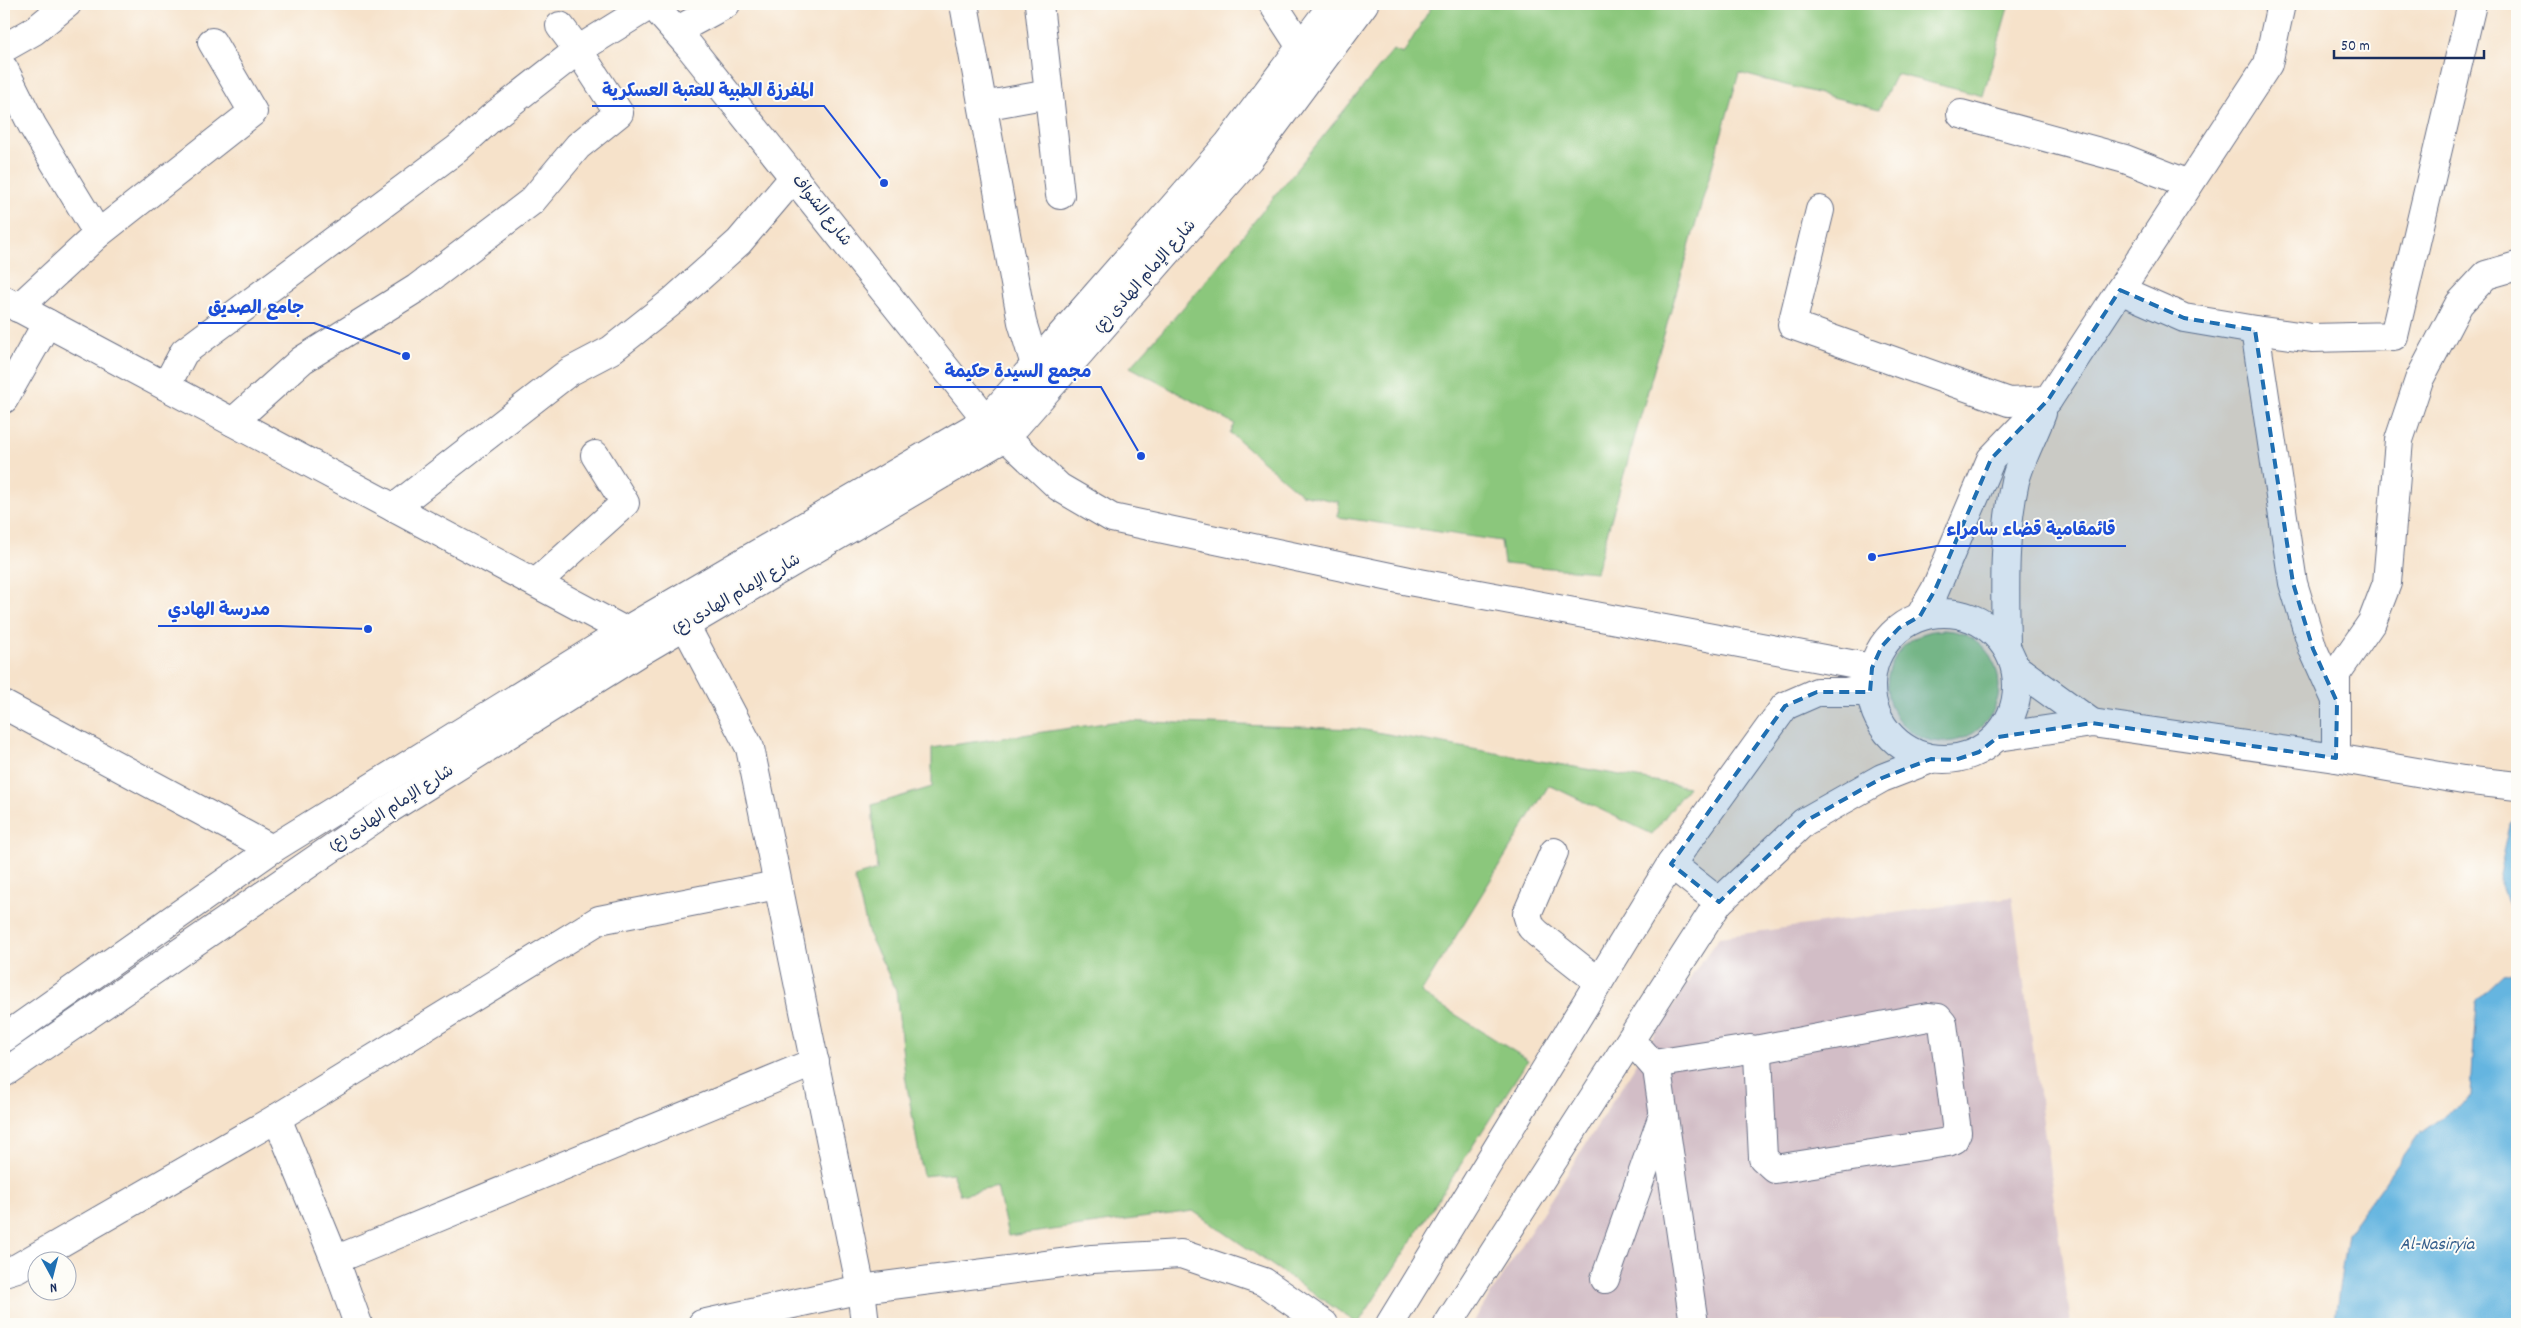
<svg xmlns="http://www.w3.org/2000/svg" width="2521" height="1328" font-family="Dekko,'Playpen Sans Arabic',sans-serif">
<rect width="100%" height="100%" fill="#fdfcf7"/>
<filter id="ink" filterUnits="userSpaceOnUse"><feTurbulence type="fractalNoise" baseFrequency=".02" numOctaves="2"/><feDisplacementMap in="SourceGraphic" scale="10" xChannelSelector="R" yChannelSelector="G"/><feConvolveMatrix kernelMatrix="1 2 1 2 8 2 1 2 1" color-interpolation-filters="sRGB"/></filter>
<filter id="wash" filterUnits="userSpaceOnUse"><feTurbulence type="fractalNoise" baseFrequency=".0096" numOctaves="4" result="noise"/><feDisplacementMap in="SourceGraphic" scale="20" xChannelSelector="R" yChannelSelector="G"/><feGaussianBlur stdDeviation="1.12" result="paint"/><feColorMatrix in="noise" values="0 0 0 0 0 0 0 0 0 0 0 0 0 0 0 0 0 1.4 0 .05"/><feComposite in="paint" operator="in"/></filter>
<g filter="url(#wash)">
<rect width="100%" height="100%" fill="#f6e2ca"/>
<!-- industrial -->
<path fill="#d2bdc6" d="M2012,897L2071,1324H1472L1695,971L1719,937Z"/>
<!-- green -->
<g fill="#8bc77c" stroke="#537b6d">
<path d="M1433,4H2009L1983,96L1896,74L1879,109L1739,73L1596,572L1504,564L1501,541L1338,517L1339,502L1301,494L1230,433L1235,424L1130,367L1197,292L1393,50L1403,54Z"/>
<circle cx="1943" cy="686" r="56"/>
<path d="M1119,721L1359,729L1688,787L1652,834L1549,785L1421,993L1528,1060L1358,1324L1193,1211L1008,1236L997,1187L960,1195L952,1173L923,1176L905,1075L896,990L869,935L854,877L877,870L872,805L932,787V748Z"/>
</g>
<!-- water -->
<g fill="#65b5e0" stroke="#40729f">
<path d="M2511,821L2517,822V926L2498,879Z"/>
<path d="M2517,971V1324H2334L2347,1234L2419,1134L2471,1096L2476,1000L2503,974Z"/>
</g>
</g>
<g filter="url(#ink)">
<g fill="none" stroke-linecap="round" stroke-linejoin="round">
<!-- minor casing -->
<g stroke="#686e84" stroke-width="30">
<g id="minor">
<path d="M652,4L689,46L987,420"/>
<path d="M964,4L1022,322L1035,365"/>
<path d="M1039,4L1060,195"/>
<path d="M1273,4L1301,47"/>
<path d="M676,31L726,4"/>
<path d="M4,48L34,31L67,4"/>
<path d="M4,69L32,125L98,234"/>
<path d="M983,106L1049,94"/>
<path d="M1961,114L2125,159L2189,184"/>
<path d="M1820,210L1792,325L2009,402L2048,400"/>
<path d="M2120,290L2184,318L2255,330L2312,338L2394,336L2472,4"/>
<path d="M4,300L625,631L637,650"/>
<path d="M18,308L98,234L253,112L212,42"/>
<path d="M2255,330L2293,583L2313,649L2335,698"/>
<path d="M166,386L184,352L457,149L491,118L578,50L652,4"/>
<path d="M4,399L47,323"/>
<path d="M233,422L302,360L417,288L532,201L578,146L619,113L578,50L560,26"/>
<path d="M394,508L569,372L611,350L674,300L739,242L794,177"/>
<path d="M536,583L625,503L595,455"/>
<path d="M674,604L750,748L861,1289L865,1324"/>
<path d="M1920,616L1935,590L1991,459L2048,400L2268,64L2281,4"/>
<path d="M2006,646C2005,591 2003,535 2015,481C2021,458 2034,435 2042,413"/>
<path d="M4,705L272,849"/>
<path d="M2336,758V674L2372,622L2387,583L2399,440L2419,380L2459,304L2486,275L2517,266"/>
<path d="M1554,852L1527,914L1531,927L1537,933L1599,982"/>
<path d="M1642,1052L1657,1069L1694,1324"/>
<path d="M1654,1064L1750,1049L1755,1050L1928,1017L1938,1018L1943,1024L1957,1132L1954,1139L1948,1142L1775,1169L1763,1158L1758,1055L1755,1050"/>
<path d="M277,1118L335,1260L358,1324"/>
<path d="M335,1260L815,1062"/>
<path d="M4,1272L17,1268L277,1118L599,920L777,885"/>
<path d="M1605,1279L1662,1118"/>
<path d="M702,1324L861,1289L1092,1259L1181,1254L1264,1282L1324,1324"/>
</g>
</g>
<!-- major casing -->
<g stroke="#686e84" stroke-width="30">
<g id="major">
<path d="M992,424L1059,487L1112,518L1409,581L1872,668"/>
<circle cx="1944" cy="686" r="73"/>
<path d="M2016,668L2092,723"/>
<path d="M1998,737L2092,723L2336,758L2463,780L2517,786"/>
<path d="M1671,864L1719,902"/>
<path d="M4,1038L272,849L625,631L987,420L1229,143L1333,4"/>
<path d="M4,1073L383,813L638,653L1007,436L1249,159L1364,4"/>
<path d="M1390,1324L1671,864L1785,706L1817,692H1870"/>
<path d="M1448,1324L1719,902L1804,822L1882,778L1931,759"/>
</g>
</g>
<!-- minor -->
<use href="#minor" stroke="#fff" stroke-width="28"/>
<!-- major -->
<use href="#major" stroke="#fff" stroke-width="28"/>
</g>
</g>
<!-- marked area -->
<path fill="#1f6fb2" fill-opacity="0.2" stroke="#1f6fb2" stroke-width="4" stroke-dasharray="10 6" stroke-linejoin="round" d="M2120,290L2184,318L2255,330L2293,583L2313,649L2337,702L2336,758L2092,723L1998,737L1979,752L1955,760L1931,759L1882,778L1804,822L1719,902L1671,864L1785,706L1817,692H1870L1872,668L1882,646L1899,628L1920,616L1935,590L1991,459L2048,400Z"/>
<g text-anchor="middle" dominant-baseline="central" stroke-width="4" stroke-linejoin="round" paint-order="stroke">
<!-- street labels -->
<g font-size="16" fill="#1b2f5e" stroke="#fdfcf7">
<text transform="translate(821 211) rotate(52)">شارع الشواف</text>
<text transform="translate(1146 277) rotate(-49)">شارع الإمام الهادی (ع)</text>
<text transform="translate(737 595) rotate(-30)">شارع الإمام الهادی (ع)</text>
<text transform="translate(392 809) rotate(-33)">شارع الإمام الهادی (ع)</text>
</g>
<!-- water labels -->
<g font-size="18" font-style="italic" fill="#355e8c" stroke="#fdfcf7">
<text x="2437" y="1245">Al-Nasiryia</text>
</g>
</g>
<!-- callouts -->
<path fill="none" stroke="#1d4ed8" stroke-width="2" d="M884 183L824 106H592M406 356L314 323H198M1141 456L1101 387H934M1872 557L1937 546H2126M368 629L280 626H158"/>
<g fill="#1d4ed8" stroke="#fdfcf7" stroke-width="2">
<circle cx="884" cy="183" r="5"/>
<circle cx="406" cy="356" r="5"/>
<circle cx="1141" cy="456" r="5"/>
<circle cx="1872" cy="557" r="5"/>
<circle cx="368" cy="629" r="5"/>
</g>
<g font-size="18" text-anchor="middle" font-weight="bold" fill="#1d4ed8" stroke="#fdfcf7" stroke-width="4" stroke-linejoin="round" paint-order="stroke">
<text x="708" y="96">المفرزة الطبية للعتبة العسكرية</text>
<text x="256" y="313">جامع الصديق</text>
<text x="1018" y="377">مجمع السيدة حكيمة</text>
<text x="2031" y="535">قائمقامية قضاء سامراء</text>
<text x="219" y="615">مدرسة الهادي</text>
</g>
<!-- margin -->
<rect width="2521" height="1328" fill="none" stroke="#fdfcf7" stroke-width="20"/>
<!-- north arrow -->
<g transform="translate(52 1276) rotate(173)"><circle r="24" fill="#fdfcf7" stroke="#a3aaba"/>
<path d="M0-4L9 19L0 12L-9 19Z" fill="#1f6fb2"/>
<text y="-8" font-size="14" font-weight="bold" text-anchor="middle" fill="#1b2f5e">N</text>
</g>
<!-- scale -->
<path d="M2334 50v8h150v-8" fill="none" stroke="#1b2f5e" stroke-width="2.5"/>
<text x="2341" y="50" font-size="15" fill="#1b2f5e" stroke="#fdfcf7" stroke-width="4" paint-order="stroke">50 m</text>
</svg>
